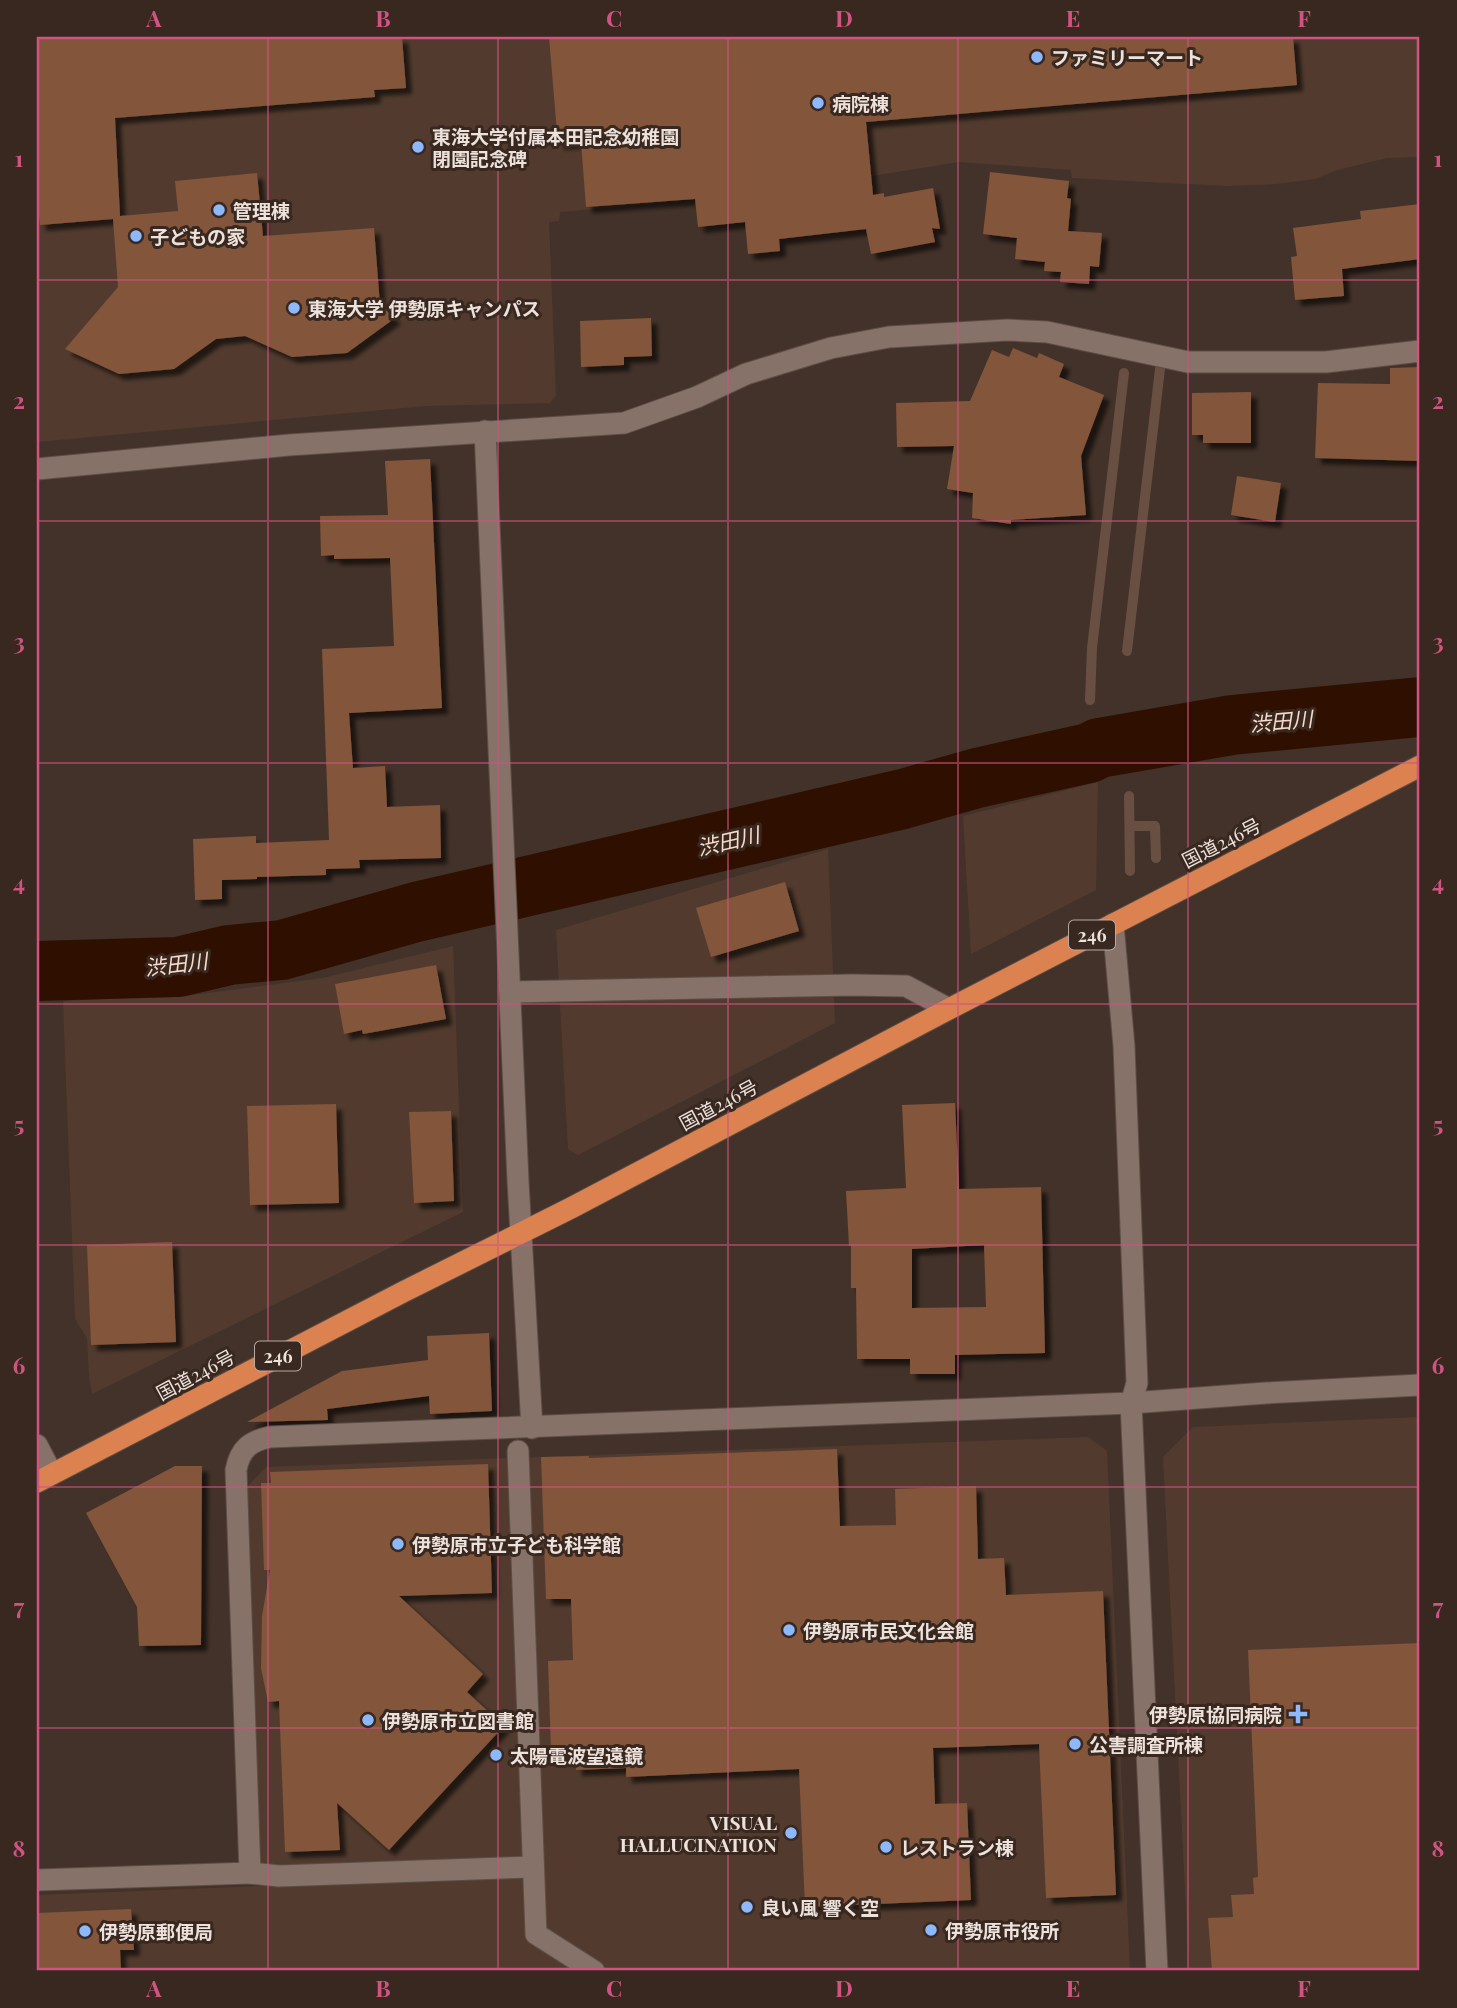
<svg xmlns="http://www.w3.org/2000/svg" width="1457" height="2008" font-family="'Playfair Display','Noto Sans JP',serif">
<defs>
<filter id="shadow"><feDropShadow dx="6" dy="6" stdDeviation="2" flood-color="#0009"/></filter>
</defs>
<rect width="100%" height="100%" fill="#433229"/>
<!-- built -->
<g fill="#523b2e">
<path d="M37,37H1420V157L1387,158L1337,170L1315,179L1276,184L1226,186L1072,178L1071,170L959,162L859,178L662,199L661,203L560,212L559,221L549,222L556,395L550,403L425,406L37,442Z"/>
<path d="M1098,782L1096,890L971,954L963,816Z"/>
<path d="M828,849L835,1023L578,1155L568,1149L556,930Z"/>
<path d="M453,946L463,1212L92,1394L89,1376L87,1338L75,1319L63,1001L193,995L323,978Z"/>
<path d="M1420,1417V1971H1189L1163,1457L1193,1427Z"/>
<path d="M1088,1437L1107,1451L1130,1971H37V1895L261,1886L247,1487L266,1467Z"/>
</g>
<g fill="none" stroke-linecap="round" stroke-linejoin="round">
<!-- stream -->
<g stroke="#684f42" stroke-width="10">
<path d="M1127,651L1160,369"/>
<path d="M1090,700L1092,648L1124,373"/>
<path d="M1092,725L1099,748"/>
<path d="M1129,796L1130,871"/>
<path d="M1130,826H1155L1156,858"/>
</g>
<!-- river -->
<path stroke="#2f1000" stroke-width="60" d="M37,971L178,967L229,955L282,950L416,912L903,799L977,778L1089,753L1099,748L1232,725L1420,707"/>
</g>
<!-- building -->
<g fill="#83543b" fill-rule="evenodd" filter="url(#shadow)">
<path d="M37,37H402L406,88L374,90L375,97L115,118L120,216L178,211L175,181L257,173L263,236L374,228L380,305L395,318L347,353L292,357L245,336L216,339L174,369L119,374L65,349L118,287L113,219L40,225L39,216H37Z"/>
<path d="M549,37H1293L1297,85L866,122L873,195L884,193V197L933,188L940,229L932,228L935,242L871,254L866,229L779,239L780,251L748,254L745,222L698,227L695,199L586,207L581,142L558,144Z"/>
<path d="M990,172L1069,181L1067,198L1071,199L1068,231L1102,233L1099,267L1090,266L1089,284L1060,282L1061,272L1044,271L1045,262L1015,259L1017,238L983,234Z"/>
<path d="M1420,204V259L1342,269L1344,296L1295,300L1291,257L1297,256L1293,228L1361,219L1360,211Z"/>
<path d="M651,318L652,356L624,357V365L581,367L580,321Z"/>
<path d="M1013,348L1037,358L1039,353L1064,364L1059,377L1104,395L1081,456L1086,515L1011,520V524L972,518L973,493L947,489L954,446L897,447L896,403L970,401L992,350L1009,357Z"/>
<path d="M1420,367V461L1315,458L1318,383L1390,384V368Z"/>
<path d="M1251,392V443H1203V435H1192V393Z"/>
<path d="M430,459L442,708L349,713L353,768L385,766L387,807L440,805L441,858L359,860L360,868L326,869V875L257,877V879L222,880V899L195,900L193,839L256,836V843L329,840L322,649L394,646L390,558L334,559V555L321,556L320,516L388,515L385,461Z"/>
<path d="M1237,476L1281,483L1275,522L1231,515Z"/>
<path d="M785,882L799,931L711,957L696,908Z"/>
<path d="M436,965L446,1019L363,1034L362,1030L344,1034L335,984Z"/>
<path d="M955,1103L959,1189L1041,1187L1045,1353L955,1355V1374H910V1359H857L856,1288H851V1246H849L846,1191L906,1188L902,1105ZM984,1245L986,1307L912,1308V1249Z"/>
<path d="M336,1104L339,1203L250,1205L247,1106Z"/>
<path d="M451,1111L454,1201L414,1203L409,1112Z"/>
<path d="M172,1242L176,1342L91,1345L87,1245Z"/>
<path d="M489,1333L492,1411L430,1414L429,1396L327,1409L328,1420L247,1422L342,1371L428,1360L427,1336Z"/>
<path d="M837,1449L840,1526L896,1525L895,1489L976,1486L978,1559L1004,1558L1006,1595L1103,1591L1116,1895L1046,1898L1039,1744L933,1748L935,1804L967,1803L971,1900L805,1907L799,1769L626,1777V1768L576,1770L575,1750L551,1751L548,1661L573,1660L571,1599H546L541,1457L589,1456V1458Z"/>
<path d="M488,1464L492,1593L399,1596L483,1674L467,1692L504,1726L389,1850L337,1803L340,1850L285,1852L279,1701L268,1702L261,1668L262,1616L270,1570H264L261,1483H271L270,1472Z"/>
<path d="M175,1466H202L201,1645L139,1646L137,1607L86,1513Z"/>
<path d="M1420,1643V1971H1212L1208,1918L1233,1917L1231,1895L1254,1894L1253,1878L1258,1877L1248,1650Z"/>
<path d="M131,1909L134,1950H120L121,1971H37V1913Z"/>
</g>
<g fill="none" stroke-linecap="round" stroke-linejoin="round">
<!-- minor casing -->
<g stroke="#5c4e46" stroke-width="23">
<g id="minor">
<path d="M485,431L518,1181L532,1428"/>
<path d="M37,469L289,445L624,423L697,397L746,374L831,348L889,337L1007,330L1047,332L1188,362H1326L1420,351"/>
<path d="M1113,924L1124,1046L1137,1383L1131,1403L1157,1971"/>
<path d="M510,992L852,985L906,986L949,1009"/>
<path d="M37,1445L52,1474"/>
<path d="M518,1451L536,1934L594,1971"/>
<path d="M250,1873L279,1876L532,1867"/>
<path d="M37,1880L250,1873L236,1470C240,1449 250,1441 270,1437L1131,1403L1266,1393L1420,1385"/>
</g>
</g>
<!-- highway casing -->
<g stroke="#5c4e46" stroke-width="23">
<path id="highway" d="M37,1482L403,1292L571,1208L949,1009L1420,766"/>
</g>
<!-- minor -->
<use href="#minor" stroke="#867268" stroke-width="21"/>
<!-- highway -->
<use href="#highway" stroke="#dc8250" stroke-width="21"/>
</g>
<!-- grid -->
<path fill="none" stroke="#cf5481" stroke-width="2" stroke-opacity="0.55" d="M268,37V1971M498,37V1971M728,37V1971M958,37V1971M1188,37V1971M37,280H1420M37,521H1420M37,763H1420M37,1004H1420M37,1245H1420M37,1487H1420M37,1728H1420"/>
<!-- markers -->
<g fill="#8db9fc" stroke="#38281f" stroke-width="2.5">
<circle cx="1037" cy="57" r="7"/>
<circle cx="818" cy="103" r="7"/>
<circle cx="418" cy="147" r="7"/>
<circle cx="219" cy="210" r="7"/>
<circle cx="136" cy="236" r="7"/>
<circle cx="294" cy="308" r="7"/>
<circle cx="398" cy="1544" r="7"/>
<circle cx="789" cy="1630" r="7"/>
<path d="M1294.5 1703.5h7v7h7v7h-7v7h-7v-7h-7v-7h7z"/>
<circle cx="368" cy="1720" r="7"/>
<circle cx="1075" cy="1744" r="7"/>
<circle cx="496" cy="1755" r="7"/>
<circle cx="791" cy="1833" r="7"/>
<circle cx="886" cy="1847" r="7"/>
<circle cx="747" cy="1907" r="7"/>
<circle cx="931" cy="1930" r="7"/>
<circle cx="85" cy="1931" r="7"/>
</g>
<g text-anchor="middle" dominant-baseline="central" stroke-width="6" stroke-linejoin="round" paint-order="stroke">
<!-- shield labels -->
<g fill="#38281f" stroke="#b6aaa3" stroke-width="2">
<rect x="1069" y="920.5" width="46" height="29" rx="5"/>
<rect x="255" y="1341.5" width="46" height="29" rx="5"/>
</g>
<g font-size="18" font-weight="bold" fill="#ece1db">
<text x="1092" y="935">246</text>
<text x="278" y="1356">246</text>
</g>
<!-- poi labels -->
<g font-size="19" font-weight="bold" fill="#ece1db" stroke="#38281f" text-anchor="start">
<text x="1051" y="57">ファミリーマート</text>
<text x="832" y="103">病院棟</text>
<text x="432" y="136">東海大学付属本田記念幼稚園<tspan x="432" dy="22">閉園記念碑</tspan></text>
<text x="233" y="210">管理棟</text>
<text x="150" y="236">子どもの家</text>
<text x="308" y="308">東海大学 伊勢原キャンパス</text>
<text x="412" y="1544">伊勢原市立子ども科学館</text>
<text x="803" y="1630">伊勢原市民文化会館</text>
<text x="1282" y="1714" text-anchor="end">伊勢原協同病院</text>
<text x="382" y="1720">伊勢原市立図書館</text>
<text x="1089" y="1744">公害調査所棟</text>
<text x="510" y="1755">太陽電波望遠鏡</text>
<text x="777" y="1822" text-anchor="end">VISUAL<tspan x="777" dy="22">HALLUCINATION</tspan></text>
<text x="900" y="1847">レストラン棟</text>
<text x="761" y="1907">良い風 響く空</text>
<text x="945" y="1930">伊勢原市役所</text>
<text x="99" y="1931">伊勢原郵便局</text>
</g>
<!-- street labels -->
<g font-size="19" fill="#ece1db" stroke="#38281f">
<text transform="translate(1221 842) rotate(-27)">国道246号</text>
<text transform="translate(718 1104) rotate(-28)">国道246号</text>
<text transform="translate(195 1374) rotate(-28)">国道246号</text>
</g>
<!-- water labels -->
<g font-size="21" font-style="italic" fill="#fadaca" stroke="#38281f">
<text transform="translate(1281 720) rotate(-5)">渋田川</text>
<text transform="translate(728 840) rotate(-13)">渋田川</text>
<text transform="translate(176 963) rotate(-7)">渋田川</text>
</g>
</g>
<!-- border -->
<rect width="1457" height="2008" fill="none" stroke="#38281f" stroke-width="77"/>
<rect x="38" y="38" width="1380" height="1931" fill="none" stroke="#cf5481" stroke-width="2.5"/>
<g font-size="23" text-anchor="middle" font-weight="bold" fill="#cf5481">
<text x="154" y="27">A</text>
<text x="383" y="27">B</text>
<text x="614" y="27">C</text>
<text x="844" y="27">D</text>
<text x="1073" y="27">E</text>
<text x="1304" y="27">F</text>
<text x="19" y="167">1</text>
<text x="1438" y="167">1</text>
<text x="19" y="409">2</text>
<text x="1438" y="409">2</text>
<text x="19" y="650">3</text>
<text x="1438" y="650">3</text>
<text x="19" y="891">4</text>
<text x="1438" y="891">4</text>
<text x="19" y="1133">5</text>
<text x="1438" y="1133">5</text>
<text x="19" y="1374">6</text>
<text x="1438" y="1374">6</text>
<text x="19" y="1615">7</text>
<text x="1438" y="1615">7</text>
<text x="19" y="1857">8</text>
<text x="1438" y="1857">8</text>
<text x="154" y="1997">A</text>
<text x="383" y="1997">B</text>
<text x="614" y="1997">C</text>
<text x="844" y="1997">D</text>
<text x="1073" y="1997">E</text>
<text x="1304" y="1997">F</text>
</g>
</svg>
